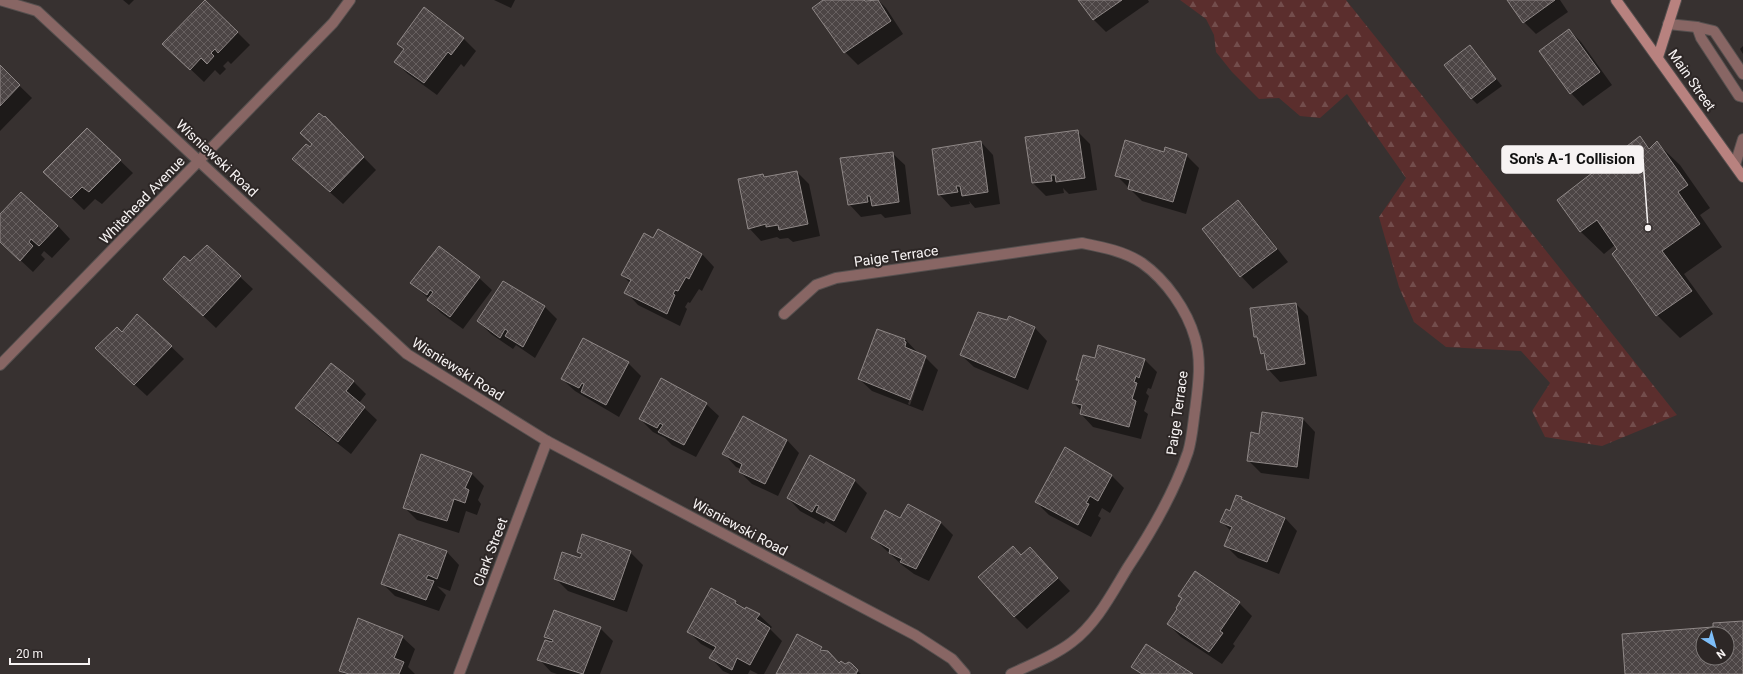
<svg xmlns="http://www.w3.org/2000/svg" width="1743" height="674" font-family="Roboto,sans-serif">
<defs>
<pattern id="forest-firs" width="22" height="20" patternUnits="userSpaceOnUse"><rect width="22" height="20" fill="#5b2e2d"/><path d="M5 1l3.5 6h-7zM16 11l3.5 6h-7z" fill="#734d4c"/></pattern>
<pattern id="building-cross-hatch" width="8" height="8" patternUnits="userSpaceOnUse"><rect width="8" height="8" fill="#4c4545"/><path d="M0 0l8 8M0 8l8-8" fill="none" stroke="#676060"/></pattern>
</defs>
<rect width="100%" height="100%" fill="#373130"/>
<!-- forest -->
<path fill="url(#forest-firs)" d="M1180,0H1346L1677,415L1602,446L1545,437L1532,411L1550,383L1521,351L1446,347L1414,322L1399,287L1379,217L1406,178L1347,94L1320,118L1300,116L1279,98L1259,99L1232,72L1216,52L1214,35L1206,19Z"/>
<!-- shadow -->
<g fill="#0007" fill-rule="evenodd">
<path d="M123,0H134L129,5Z"/>
<path d="M494,0H515L511,8Z"/>
<path d="M825,0H878L886,8L903,34L858,65L845,52L813,8Z"/>
<path d="M1079,0H1148L1149,2L1106,32L1094,20Z"/>
<path d="M1508,0H1560L1568,12L1536,34L1524,22Z"/>
<path d="M206,1L250,45L231,64L228,61L223,66L226,69L220,75L215,70L204,82L164,44Z"/>
<path d="M424,9L464,39L476,51L464,67L461,64L437,95L408,74L395,62L404,50L398,43Z"/>
<path d="M1569,30L1581,42L1612,85L1583,106L1571,93Z"/>
<path d="M1470,46L1502,86L1477,104L1471,98Z"/>
<path d="M1743,46V54L1740,49Z"/>
<path d="M0,67L32,98L0,131Z"/>
<path d="M87,129L133,173L102,204L95,199L84,210L57,184Z"/>
<path d="M337,130L376,170L343,204L293,159Z"/>
<path d="M1077,131L1090,144L1097,190L1069,194L1063,188L1064,193L1046,196L1033,183L1026,138Z"/>
<path d="M1639,138L1651,149L1657,143L1680,165L1710,208L1700,215L1722,247L1684,274L1713,314L1680,338L1657,315L1614,254L1619,250L1615,245L1604,254L1581,232L1559,200Z"/>
<path d="M981,142L993,155L1000,204L975,208L969,201L970,204L951,207L939,194Z"/>
<path d="M892,153L905,165L911,214L885,218L881,214L861,217L849,204Z"/>
<path d="M1164,153L1186,155L1199,168L1186,214L1142,201L1116,175Z"/>
<path d="M797,172L809,184L820,236L793,242L788,238L780,239L777,237L761,241L749,228L765,178Z"/>
<path d="M1238,201L1250,214L1288,262L1253,289L1241,276Z"/>
<path d="M0,215L58,226L70,239L52,258L44,251L41,255L45,259L33,272L0,241Z"/>
<path d="M207,246L253,289L216,328L164,279L190,262Z"/>
<path d="M439,247L479,278L492,290L463,329L441,313L428,300L429,299L412,283Z"/>
<path d="M702,254L714,267L702,291L699,289L690,303L688,302L685,307L687,309L680,326L638,305L626,292L630,283L622,275Z"/>
<path d="M504,282L545,307L557,319L535,358L516,345L513,349L491,334L478,321Z"/>
<path d="M1296,304L1308,316L1317,376L1280,382L1268,369L1266,358L1262,353L1259,341L1255,337Z"/>
<path d="M138,315L184,359L147,396L109,361L122,333Z"/>
<path d="M1010,318L1035,328L1047,341L1028,390L974,367L961,355L1007,322Z"/>
<path d="M878,330L905,339L917,352V353L925,357L938,370L923,411L872,391L859,379ZM923,362H925L910,405L908,404Z"/>
<path d="M1096,359H1144L1157,372L1151,389L1148,388L1146,393L1149,396L1144,411L1148,414L1141,439L1093,427L1081,414V411L1073,402L1079,382L1077,379Z"/>
<path d="M628,363L641,376L619,417L575,391L562,379Z"/>
<path d="M331,364L354,382L366,394L359,403L377,420L351,454L308,420L296,407Z"/>
<path d="M706,404L719,416L696,457L672,445L665,438L653,432L640,419Z"/>
<path d="M1263,413L1303,419L1315,432L1309,479L1261,473L1248,460L1260,435Z"/>
<path d="M787,440L799,453L778,496L752,484L740,472L741,469L736,467L724,454Z"/>
<path d="M1065,449L1112,476L1124,488L1110,513L1102,508L1098,516L1101,518L1091,537L1049,515L1036,502Z"/>
<path d="M810,456L855,481L867,493L846,533L826,521L824,524L800,511L788,498Z"/>
<path d="M471,473L484,486L478,500L481,504L477,515L466,511L459,533L417,520L404,507Z"/>
<path d="M1241,498L1244,502L1285,518L1297,531L1279,574L1238,558L1225,545L1231,531L1222,522Z"/>
<path d="M900,519L940,522L953,535L929,581L914,574L902,565L872,537Z"/>
<path d="M1030,549L1070,591L1027,629L1014,616L1021,556Z"/>
<path d="M578,551L630,552L643,565L627,612L568,591L555,578L580,559L582,556Z"/>
<path d="M447,552L459,565L450,591L437,586L446,595L439,611L395,596L382,583Z"/>
<path d="M1195,572L1239,603L1252,616L1233,644L1235,646L1222,664L1181,637L1168,624L1183,599Z"/>
<path d="M735,601L743,609L759,615L772,627L770,629L782,641L764,674H758L750,670L748,674H730L723,671L711,658L714,651L701,644L689,632Z"/>
<path d="M600,628L613,641L600,674H557L551,672L539,659L552,644L545,637Z"/>
<path d="M402,637L415,649L408,667L415,674H344L340,670Z"/>
<path d="M821,648L840,664L848,663L861,674H777Z"/>
</g>
<!-- building -->
<g fill="url(#building-cross-hatch)" stroke="#8f8887" fill-rule="evenodd">
<path d="M205,0L238,32L218,53L215,49L211,53L214,56L207,64L201,58L190,70L162,44Z"/>
<path d="M823,0H864L865,1L878,0L891,21L844,53L812,8Z"/>
<path d="M1078,0H1122L1093,20Z"/>
<path d="M1507,0H1555L1523,23Z"/>
<path d="M424,7L464,38L451,55L448,52L424,83L394,62L404,49L397,44Z"/>
<path d="M1569,29L1600,72L1570,94L1539,51Z"/>
<path d="M1470,45L1496,79L1471,99L1444,65Z"/>
<path d="M0,65L20,85L0,106Z"/>
<path d="M319,113L324,117L325,116L364,157L330,192L292,159L306,144L310,147L312,144L300,133Z"/>
<path d="M87,128L121,160L89,192L82,187L71,198L43,172Z"/>
<path d="M1078,130L1085,178L1056,182L1055,175H1051L1052,181L1032,183L1025,137Z"/>
<path d="M1640,136L1649,149L1657,141L1688,185L1678,192L1700,224L1662,251L1692,291L1656,316L1612,254L1617,249L1597,220L1580,232L1557,200Z"/>
<path d="M1125,140L1164,152L1165,147L1187,154L1173,202L1128,189L1130,180L1115,176Z"/>
<path d="M981,141L988,192L962,196L960,186H956L958,192L938,195L932,149Z"/>
<path d="M893,152L899,202L872,206L870,196H867L868,202L848,205L840,158Z"/>
<path d="M797,171L808,224L779,230L778,225L766,227V224L748,229L738,179L763,174L764,177Z"/>
<path d="M21,192L58,226L39,246L31,239L29,242L33,246L20,261L0,242V214Z"/>
<path d="M1238,200L1277,249L1240,277L1202,229Z"/>
<path d="M658,229L702,254L689,279L686,277L678,291L675,290L673,294L675,295L667,314L624,293L631,280L621,275L644,233L653,238Z"/>
<path d="M207,245L241,276L203,316L163,279L184,256L190,261Z"/>
<path d="M439,246L480,277L450,317L427,300L433,292L430,290L427,295L410,283Z"/>
<path d="M503,281L545,306L523,347L505,336L508,331L505,329L500,338L477,321Z"/>
<path d="M1296,303L1305,364L1267,370L1264,353L1261,354L1257,337H1254L1250,308Z"/>
<path d="M978,312L1007,320L1009,316L1035,327L1015,378L960,355Z"/>
<path d="M137,314L172,346L134,385L95,348L117,327L122,332Z"/>
<path d="M877,329L905,339L904,341L906,342L905,347L926,356L910,400L858,379Z"/>
<path d="M583,338L629,362L606,405L581,392L584,384L582,383L579,388L561,379Z"/>
<path d="M1098,345L1145,359L1139,378L1136,376L1134,382L1137,383L1132,399L1136,401L1129,427L1080,414L1082,405L1072,403L1079,380H1076L1083,355L1095,358Z"/>
<path d="M331,363L354,381L346,391L365,407L338,442L295,408Z"/>
<path d="M661,378L707,403L684,445L658,432L663,425L660,423L657,428L639,419Z"/>
<path d="M1262,412L1303,418L1297,467L1247,461L1251,432L1259,434Z"/>
<path d="M743,416L787,440L765,484L739,472L742,464L722,454Z"/>
<path d="M1065,447L1112,475L1098,501L1090,496L1086,503L1089,504L1078,525L1035,502Z"/>
<path d="M421,454L472,473L465,488L469,490L465,503L454,499L447,521L403,508Z"/>
<path d="M810,455L855,480L834,521L816,512L819,506L816,505L812,512L787,498Z"/>
<path d="M1236,495L1242,497L1241,499L1285,518L1267,562L1224,546L1232,527L1220,522L1226,509L1230,511Z"/>
<path d="M908,504L941,522L916,569L900,562L902,559L889,553L890,549L871,538L885,510L900,518Z"/>
<path d="M399,534L447,551L437,579L428,575L426,579L434,581L426,600L381,584Z"/>
<path d="M582,534L631,551L614,600L554,579L562,552L580,558L582,554L577,552Z"/>
<path d="M1013,546L1021,555L1030,547L1058,578L1014,617L978,577Z"/>
<path d="M1195,571L1240,602L1220,631L1223,633L1209,652L1167,624L1177,609L1176,608L1182,598L1178,596Z"/>
<path d="M711,588L736,601L735,603L745,609L746,607L760,614L756,619L770,628L750,665L737,658L732,670L709,658L716,647L687,632Z"/>
<path d="M554,610L601,627L583,674L537,660L545,640L552,642L553,640L544,637Z"/>
<path d="M358,618L403,636L394,658L404,662L399,674H349L339,671Z"/>
<path d="M1743,621V674H1625L1622,634L1713,627V623ZM1703,634H1727V658H1703Z"/>
<path d="M797,634L822,647L820,650L828,651L839,663L841,661L845,664L849,662L852,664L858,670L856,674H776Z"/>
<path d="M1146,644L1193,674H1142L1131,667Z"/>
</g>
<g fill="none" stroke-linecap="round" stroke-linejoin="round">
<!-- lane casing -->
<g stroke="#56504f" stroke-width="12">
<g id="lane">
<path d="M1668,24L1697,27L1714,31L1743,74"/>
<path d="M1697,27L1701,38L1739,96L1743,97"/>
<path d="M1735,165L1743,139"/>
</g>
</g>
<!-- street casing -->
<g stroke="#56504f" stroke-width="12">
<g id="street">
<path d="M0,0L37,11L407,354L547,441L915,635L952,659L965,674"/>
<path d="M784,314L816,285L836,278L1082,243C1102,247 1124,251 1142,263C1166,280 1187,310 1195,338C1202,361 1198,387 1195,410C1193,424 1192,439 1188,452C1174,493 1152,531 1128,567C1112,593 1097,623 1072,642C1054,656 1032,664 1011,674"/>
<path d="M0,365L333,23L350,0"/>
<path d="M459,674L547,441"/>
</g>
</g>
<!-- secondary casing -->
<g stroke="#56504f" stroke-width="12">
<g id="secondary">
<path d="M1616,0L1743,177"/>
<path d="M1658,57L1676,0"/>
</g>
</g>
<!-- lane -->
<use href="#lane" stroke="#886664" stroke-width="10"/>
<!-- street -->
<use href="#street" stroke="#886664" stroke-width="10"/>
<!-- secondary -->
<use href="#secondary" stroke="#b8827f" stroke-width="10"/>
</g>
<g text-anchor="middle" dominant-baseline="central" stroke-width="4" stroke-linejoin="round" paint-order="stroke">
<!-- street labels -->
<g font-size="14" fill="#f7f3f3" stroke="#2d2726">
<text transform="translate(1692 80) rotate(55)">Main Street</text>
<text transform="translate(217 158) rotate(43)">Wisniewski Road</text>
<text transform="translate(142 200) rotate(-46)">Whitehead Avenue</text>
<text transform="translate(896 256) rotate(-8)">Paige Terrace</text>
<text transform="translate(458 369) rotate(32)">Wisniewski Road</text>
<text transform="translate(1177 413) rotate(-82)">Paige Terrace</text>
<text transform="translate(740 527) rotate(28)">Wisniewski Road</text>
<text transform="translate(490 552) rotate(-69)">Clark Street</text>
</g>
</g>
<!-- callouts -->
<path fill="none" stroke="#f7f3f3" stroke-width="1.5" d="M1648 228L1643 159"/>
<circle fill="#f7f3f3" stroke="#2d2726" stroke-width="1.5" cx="1648" cy="228" r="4"/>
<rect fill="#f7f3f3" stroke="#f7f3f3" stroke-width="1.5" x="1502" y="146" width="141" height="27" rx="4"/>
<g font-size="15" text-anchor="middle" font-weight="bold" fill="#111">
<text x="1572" y="164">Son's A-1 Collision</text>
</g>
<!-- north arrow -->
<g transform="translate(1715 646) rotate(143)"><circle r="19" fill="#2d2726" stroke="#7e7978"/>
<path d="M0-3L7 15L0 10L-7 15Z" fill="#7dbef9"/>
<text y="-6" font-size="11" font-weight="bold" text-anchor="middle" fill="#f7f3f3">N</text>
</g>
<!-- scale -->
<path d="M10 658v6h79v-6" fill="none" stroke="#f7f3f3" stroke-width="2"/>
<text x="16" y="658" font-size="12" fill="#f7f3f3" stroke="#2d2726" stroke-width="3" paint-order="stroke">20 m</text>
</svg>
